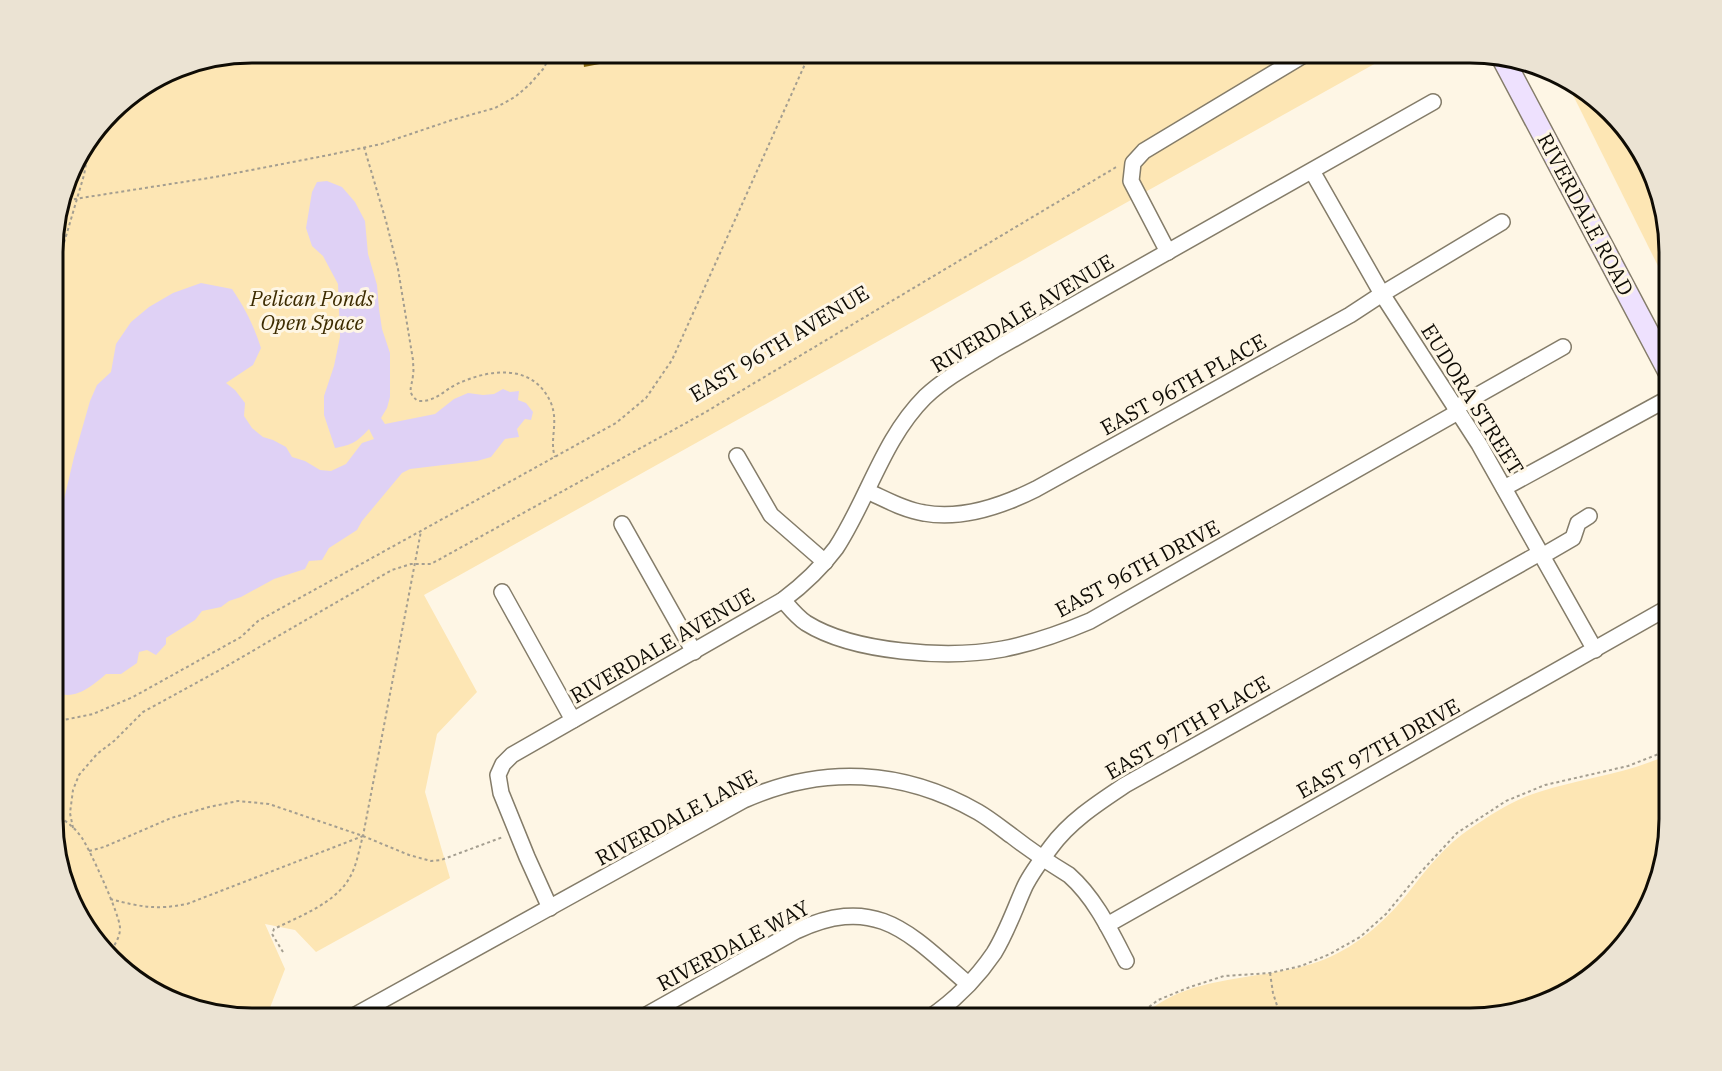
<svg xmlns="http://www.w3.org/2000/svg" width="1722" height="1071" font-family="'IBM Plex Serif',serif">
<rect width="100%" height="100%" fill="#fef6e5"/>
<!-- green -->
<g fill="#fde6b4">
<path d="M252,53H1394L424,595L477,692L437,734L425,792L450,878L316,952L295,930L265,924L285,969L266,1018H252L200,1012L141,985L86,930L54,845V226L73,163L120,102L176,68Z"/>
<path d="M1565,79L1581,86L1643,152L1669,239V288Z"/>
<path d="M1669,754V832L1636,930L1569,992L1483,1018H1141C1190,969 1273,984 1332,956C1362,942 1388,918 1408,893C1427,869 1445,845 1471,828C1492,814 1514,799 1539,792C1582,778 1628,774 1669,754Z"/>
</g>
<!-- water -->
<path fill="#dfd1f5" d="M327,181L342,187L355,202L365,221L368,254L377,285L379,309L382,329L390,353V397L387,408L381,418L385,424L435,414L454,399L468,393L483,395L494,394L503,389L510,392L519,391L518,400L526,403L533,412L531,420L525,419L517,429L519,437L505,439L491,457L477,461L410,469L402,473L362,521L357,530L329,548L322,560L309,561L305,569L274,579L241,597L229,601L221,607L202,611L195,620L166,638V644L156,655L147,650L139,652L137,663L121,674H106C96,683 77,699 62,694C59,693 57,690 54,688V542L74,457L90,401L97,385L111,372L116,344L131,322L149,307L173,293L201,283L232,289C245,308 254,326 261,348L253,365L226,383L235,390L245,403L244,416L252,428L263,437L273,440L286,447L292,457L305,461L320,470L331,471L346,464L362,443L374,439L369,429C357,442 352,445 335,448L324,415V396L334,366L340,337L338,284L323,256L312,246L306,228L312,192L317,182Z"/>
<!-- building -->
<path fill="#85650d" d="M582,52H608L610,62L584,67Z"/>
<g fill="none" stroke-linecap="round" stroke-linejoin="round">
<!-- street casing -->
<g stroke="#847c69" stroke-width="18">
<g id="street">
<path d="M1312,171L1382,294L1479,444L1595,650"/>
<path d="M1168,252L1131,181L1133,163L1144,151L1307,53"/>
<path d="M1455,408L1563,347"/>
<path d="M737,456L771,515L825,562"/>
<path d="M1504,488L1669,398"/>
<path d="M867,491C885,499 904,510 924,513C962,520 1002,506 1036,489L1350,315L1382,294L1502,222"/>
<path d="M622,524L694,652"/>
<path d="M1542,556L1573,538L1578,523L1589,516"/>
<path d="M502,592L573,720"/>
<path d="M783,600C790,608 797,617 806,623C854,653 948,659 1003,649C1033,643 1062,633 1090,621L1458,412"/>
<path d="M550,908L527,857L501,793L498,775L503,764L512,755L783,600C803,585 821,568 836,548C868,499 883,439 925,397C945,378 971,364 994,350L1433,102"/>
<path d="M1107,925L1669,607"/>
<path d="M350,1018L744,800C822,765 903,769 978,812C990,819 1001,828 1012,836C1030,850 1049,863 1069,875C1095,898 1110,930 1126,961"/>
<path d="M641,1018L796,931C877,893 910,934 968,984"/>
<path d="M929,1018C954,1001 977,978 994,953C1007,932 1015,908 1025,886C1032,872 1042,859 1051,847C1070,821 1098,803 1125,785L1540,553"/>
</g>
</g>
<!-- secondary casing -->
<g stroke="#847c69" stroke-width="24">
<path id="secondary" d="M1502,57L1669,372"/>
</g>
<!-- path -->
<g stroke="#a49e90" stroke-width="2" stroke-dasharray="3 3" stroke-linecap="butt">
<path d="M364,147L386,221L398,269L413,360C413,365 414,370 413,375C412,388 406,392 418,401C435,402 442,392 455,385C488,369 533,362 551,403C559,423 549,440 555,457"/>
<path d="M62,201L215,177L329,155L381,144L452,120L495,108L515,97L529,85L544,68L551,53"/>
<path d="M54,277L84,175L90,142"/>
<path d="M54,722L93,714L133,697L241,637L258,621L616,423L646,398L672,360L810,53"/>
<path d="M54,815C66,820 75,828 82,838C90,850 120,915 120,928C120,937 115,945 109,953"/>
<path d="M73,828L70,813L73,790L79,775L97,754L114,741L143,712L218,671L392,570L411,564H431L704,413L1118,166"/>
<path d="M89,851L104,847L171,818L209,807L238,801L269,804L363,836L409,855L431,861L441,860L503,837"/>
<path d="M110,899C141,907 156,910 187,904L363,836"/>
<path d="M283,952L272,934L274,929C300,916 336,903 350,877C357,865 359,849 363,836L421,531"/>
<path d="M1270,973L1273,993L1281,1018"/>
<path d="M1135,1018L1158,1000L1190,987L1224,976L1270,973L1301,966L1330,954L1360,937L1386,914L1419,874L1457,833L1506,801L1545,785L1628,766L1669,750"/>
</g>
<!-- street -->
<use href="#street" stroke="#fff" stroke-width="15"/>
<!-- secondary -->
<use href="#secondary" stroke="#eee1fe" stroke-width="21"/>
</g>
<g text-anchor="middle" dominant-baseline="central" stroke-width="6" stroke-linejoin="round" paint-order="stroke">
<!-- street labels -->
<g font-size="21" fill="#0f0c05" stroke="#fef6e5">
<text transform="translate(1586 214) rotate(62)">RIVERDALE ROAD</text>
<text transform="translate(1022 313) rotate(-31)">RIVERDALE AVENUE</text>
<text transform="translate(779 343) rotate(-31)">EAST 96TH AVENUE</text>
<text transform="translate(1183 384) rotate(-29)">EAST 96TH PLACE</text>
<text transform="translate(1473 399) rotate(58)">EUDORA STREET</text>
<text transform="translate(1137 568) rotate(-28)">EAST 96TH DRIVE</text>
<text transform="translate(662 645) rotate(-30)">RIVERDALE AVENUE</text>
<text transform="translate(1187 727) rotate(-30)">EAST 97TH PLACE</text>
<text transform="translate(1378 748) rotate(-29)">EAST 97TH DRIVE</text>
<text transform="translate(676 817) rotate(-28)">RIVERDALE LANE</text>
<text transform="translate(733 945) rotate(-28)">RIVERDALE WAY</text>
</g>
<!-- park labels -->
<g font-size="21" font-style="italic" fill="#3c2b00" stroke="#fef6e5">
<text x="312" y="298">Pelican Ponds<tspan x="312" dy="24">Open Space</tspan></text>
</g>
</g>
<!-- crop -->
<path d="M0 0H1722V1071H0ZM252 63H1470A189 189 0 0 1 1659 252V819A189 189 0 0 1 1470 1008H252A189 189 0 0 1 63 819V252A189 189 0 0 1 252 63Z" fill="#ebe3d3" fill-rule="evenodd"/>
<path fill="none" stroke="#0f0c05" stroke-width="3" d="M252 63H1470A189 189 0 0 1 1659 252V819A189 189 0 0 1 1470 1008H252A189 189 0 0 1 63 819V252A189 189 0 0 1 252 63Z"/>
</svg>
